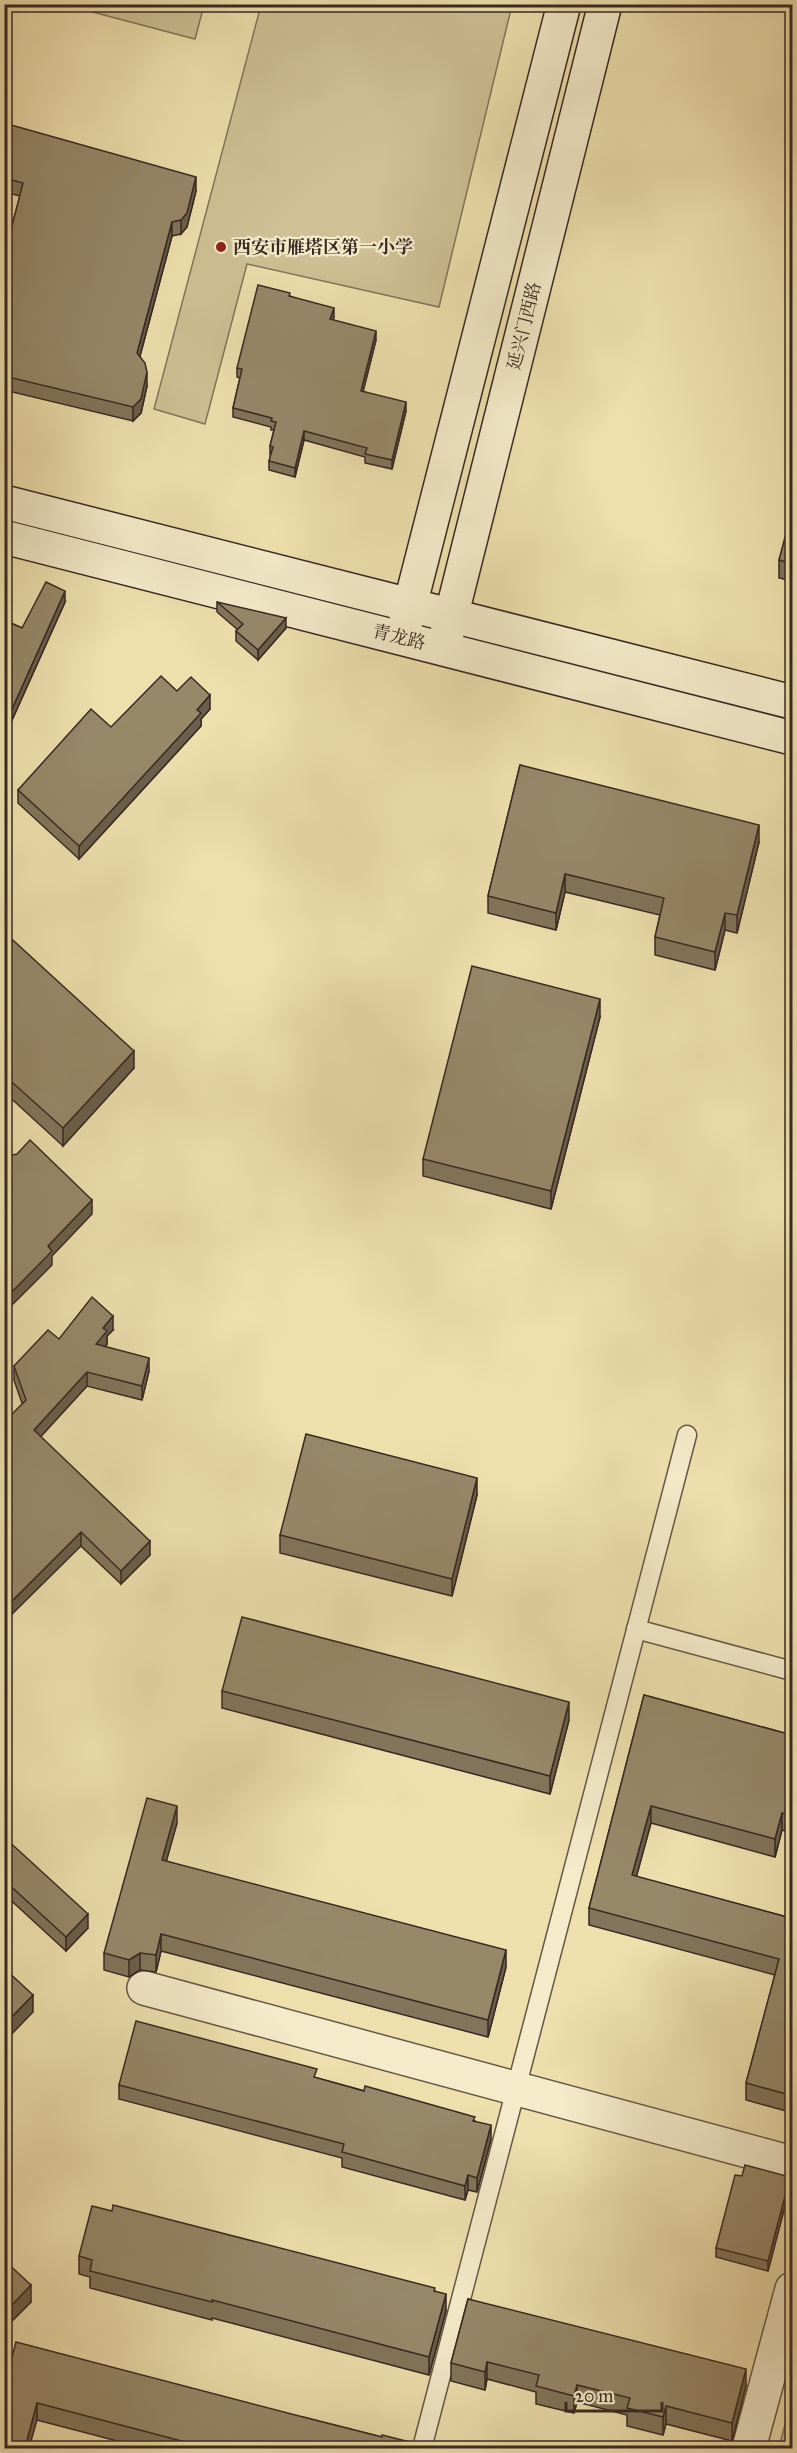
<svg xmlns="http://www.w3.org/2000/svg" width="797" height="2453" font-family="'IM FELL Great Primer','Noto Serif SC',serif">
<defs>
<pattern id="grass-tufts" width="24" height="20" patternUnits="userSpaceOnUse" patternTransform="scale(1.5)"><rect width="24" height="20" fill="#cfc195"/><path d="M3 7l-1-3M5 7V3M7 7l1-3M15 17l-1-3M17 17v-4M19 17l1-3" fill="none" stroke="#b2a680"/></pattern>
</defs>
<rect width="100%" height="100%" fill="#eee0ad"/>
<filter id="stains"><feTurbulence type="fractalNoise" baseFrequency=".00333" numOctaves="4"/><feColorMatrix values="0 0 0 0 .2 0 0 0 0 .09 0 0 0 0 .02 0 0 0 .5 -.17"/></filter>
<radialGradient id="worn" r=".72"><stop offset=".6" stop-color="#630" stop-opacity="0"/><stop offset="1" stop-color="#630" stop-opacity=".3"/></radialGradient>
<!-- grass -->
<path fill="url(#grass-tufts)" stroke="#84755c" stroke-width="1.5" d="M792,2397V2448H779Z"/>
<!-- park -->
<g fill="#cfc195" stroke="#84755c" stroke-width="1.5">
<path d="M66,5H204L195,39Z"/>
<path d="M261,5H512L439,307L247,264L205,424L154,409Z"/>
</g>
<g fill="none" stroke-linecap="round" stroke-linejoin="round">
<!-- lane casing -->
<g stroke="#665745" stroke-width="21">
<g id="lane">
<path d="M636,1629L792,1671"/>
<path d="M422,2448L687,1435"/>
</g>
</g>
<!-- street casing -->
<g stroke="#665745" stroke-width="36">
<g id="street">
<path d="M144,1988L792,2163"/>
<path d="M749,2448L792,2289"/>
</g>
</g>
<!-- secondary casing -->
<g stroke="#382922" stroke-width="36">
<g id="secondary">
<path d="M4,502L792,702"/>
<path d="M4,537L792,738"/>
<path d="M405,625L564,4"/>
<path d="M446,637L605,4"/>
</g>
</g>
<!-- lane -->
<use href="#lane" stroke="#f4ebca" stroke-width="18"/>
<!-- street -->
<use href="#street" stroke="#f4ebca" stroke-width="33"/>
<!-- secondary -->
<use href="#secondary" stroke="#f4ebca" stroke-width="33"/>
</g>
<!-- wall -->
<g fill="#82755b" stroke="#382922" stroke-width="1.5">
<path d="M4,123L196,191L187,227L181,234L172,236L140,356L147,386L141,413L133,421L4,390V257L20,196L4,192Z"/>
<path d="M290,296L334,317L333,320L376,340L363,391L406,411L392,469L365,463V457L304,440L295,477L269,470V461L271,455H270V446L274,430H271V427L233,417V408L240,378L237,377V368Z"/>
<path d="M792,519V581L779,578V560Z"/>
<path d="M65,602L8,729L4,728V620L22,628Z"/>
<path d="M217,602L286,628L258,660L236,641V631L238,630L217,612Z"/>
<path d="M177,691L210,709L201,719V726L79,859L18,803V790L111,727Z"/>
<path d="M520,765L759,842L737,933L725,930L715,970L655,955V937L660,915L565,892L556,930L488,913V896Z"/>
<path d="M4,932L134,1068L63,1146L4,1092Z"/>
<path d="M600,1017L551,1209L423,1176V1159Z"/>
<path d="M113,1330L107,1336V1344L105,1347L149,1371L142,1400L87,1386L40,1437L150,1555L121,1584L81,1546L22,1403L14,1380V1366L59,1339Z"/>
<path d="M477,1495L452,1596L280,1553V1535Z"/>
<path d="M222,1691L569,1720L550,1794L222,1708Z"/>
<path d="M644,1695L792,1735V1833L782,1830L775,1857L651,1823L636,1877L791,1918L790,2112L746,2100V2083L775,1975L589,1925V1908Z"/>
<path d="M177,1823L166,1861L506,1967L488,2037L161,1951L156,1972L140,1970L129,1977L104,1970V1953Z"/>
<path d="M4,1837L88,1928L66,1951L4,1894Z"/>
<path d="M317,2078L475,2121L491,2139L477,2192L468,2190L465,2200L342,2167V2158L119,2099V2085Z"/>
<path d="M790,2187L768,2271L716,2257V2248Z"/>
<path d="M79,2256L435,2291L446,2311L429,2375L212,2318V2320L90,2288V2277L79,2274Z"/>
<path d="M4,2260L31,2302L10,2323L4,2318Z"/>
<path d="M468,2299L746,2386L732,2441L666,2424L663,2435L627,2426V2415L577,2402L574,2413L536,2404V2392L487,2379L485,2390L451,2381V2363Z"/>
<path d="M4,2388L303,2417L382,2437L434,2448H144L37,2420Z"/>
</g>
<!-- shaded-wall -->
<g fill="#6a5f4a" stroke="#382922" stroke-width="1.5">
<path d="M196,177V191L187,227L181,234V220Z"/>
<path d="M172,222V236L137,367V353Z"/>
<path d="M334,308V317L330,328V319Z"/>
<path d="M376,331V340L361,400V391Z"/>
<path d="M147,372V386L141,413L133,421V407Z"/>
<path d="M406,402V411L392,469V460Z"/>
<path d="M304,431V440L295,477V468Z"/>
<path d="M65,591V602L8,729V718Z"/>
<path d="M286,618V628L258,660V650Z"/>
<path d="M210,695V709L201,719V726L79,859V846L197,710Z"/>
<path d="M759,825V842L737,933V915Z"/>
<path d="M565,874V892L556,930V913Z"/>
<path d="M725,913V930L715,970V952Z"/>
<path d="M600,999V1017L551,1209V1191Z"/>
<path d="M134,1051V1068L63,1146V1128Z"/>
<path d="M92,1200V1214L52,1256V1265L4,1313V1300L48,1246Z"/>
<path d="M113,1316V1330L107,1336V1344L96,1357V1344L103,1328Z"/>
<path d="M149,1358V1371L142,1400V1386Z"/>
<path d="M87,1372V1386L34,1444V1430Z"/>
<path d="M477,1478V1495L452,1596V1579Z"/>
<path d="M81,1532V1546L4,1622V1609Z"/>
<path d="M150,1541V1555L121,1584V1571Z"/>
<path d="M569,1702V1720L550,1794V1776Z"/>
<path d="M177,1806V1823L162,1877V1860Z"/>
<path d="M651,1806V1823L632,1893V1875Z"/>
<path d="M782,1813V1830L775,1857V1839Z"/>
<path d="M88,1914V1928L66,1951V1937Z"/>
<path d="M161,1934V1951L156,1972V1955Z"/>
<path d="M506,1950V1967L488,2037V2020Z"/>
<path d="M140,1953V1970L129,1977V1960Z"/>
<path d="M33,1995V2012L4,2042V2025Z"/>
<path d="M792,2086V2103L790,2112V2095Z"/>
<path d="M491,2125V2139L477,2192V2178Z"/>
<path d="M468,2175V2190L465,2200V2186Z"/>
<path d="M790,2177V2187L768,2271V2261Z"/>
<path d="M31,2285V2302L10,2323V2307Z"/>
<path d="M446,2294V2311L429,2375V2357Z"/>
<path d="M487,2362V2379L485,2390V2372Z"/>
<path d="M746,2369V2386L732,2441V2423Z"/>
<path d="M577,2385V2402L574,2413V2396Z"/>
<path d="M37,2403V2420L29,2448H25Z"/>
<path d="M666,2406V2424L663,2435V2417Z"/>
</g>
<!-- building -->
<g fill="#97886a" stroke="#382922" stroke-width="1.5">
<path d="M4,123L196,177L187,213L181,220L172,222L137,353L145,363L147,372L141,399L133,407L4,376V257L23,183L4,178Z"/>
<path d="M258,285L290,293L289,296L334,308L330,319L376,331L361,391L406,402L392,460L365,454L367,448L304,431L295,468L269,461L273,447L270,446L276,422L271,421L272,418L233,408L242,369L237,368Z"/>
<path d="M790,518L792,519V564L779,560Z"/>
<path d="M46,582L65,591L8,718L4,717V620L22,628Z"/>
<path d="M217,602L286,618L258,650L236,631L243,624Z"/>
<path d="M161,676L177,691L191,677L210,695L197,710L201,713L79,846L18,790L91,709L111,727Z"/>
<path d="M520,765L759,825L737,915L725,913L715,952L655,937L664,898L565,874L556,913L488,896Z"/>
<path d="M4,932L134,1051L63,1128L4,1075Z"/>
<path d="M472,966L600,999L551,1191L423,1159Z"/>
<path d="M30,1140L92,1200L48,1246L52,1251L4,1300V1157L17,1154Z"/>
<path d="M92,1297L113,1316L103,1328L107,1331L96,1344L149,1358L142,1386L87,1372L34,1430L150,1541L121,1571L81,1532L4,1609V1422L26,1400L14,1366L48,1330L59,1339Z"/>
<path d="M306,1434L477,1478L452,1579L280,1535Z"/>
<path d="M242,1617L569,1702L550,1776L222,1691Z"/>
<path d="M644,1695L792,1735V1816L782,1813L775,1839L651,1806L632,1875L791,1918L792,1911V2086L790,2095L746,2083L779,1959L589,1908Z"/>
<path d="M147,1798L177,1806L162,1860L506,1950L488,2020L161,1934L156,1955L140,1953L129,1960L104,1953Z"/>
<path d="M4,1837L88,1914L66,1937L4,1880Z"/>
<path d="M4,1968L33,1995L4,2025Z"/>
<path d="M136,2021L317,2069L314,2077L364,2091L365,2086L475,2117L473,2121L491,2125L477,2178L468,2175L465,2186L342,2152L344,2144L119,2085Z"/>
<path d="M745,2165L790,2177L768,2261L716,2248L735,2175L742,2176Z"/>
<path d="M113,2205L435,2288L434,2291L446,2294L429,2357L212,2300V2302L90,2271L92,2260L79,2256L92,2206L112,2211Z"/>
<path d="M4,2260L31,2285L10,2307L4,2301Z"/>
<path d="M468,2299L746,2369L732,2423L666,2406L663,2417L627,2408L630,2398L577,2385L574,2396L536,2386L539,2375L487,2362L485,2372L451,2363Z"/>
<path d="M16,2342L303,2417L382,2437V2435L434,2448H208L37,2403L25,2448H4V2388Z"/>
</g>
<!-- markers -->
<circle fill="#8f2418" stroke="#f4ebca" stroke-width="2" cx="221" cy="247" r="6"/>
<g text-anchor="middle" dominant-baseline="central" stroke-width="4.5" stroke-linejoin="round" paint-order="stroke">
<!-- poi labels -->
<g font-size="18" font-weight="bold" fill="#382922" stroke="#f4ebca" text-anchor="start">
<text x="233" y="247">西安市雁塔区第一小学</text>
</g>
<!-- street labels -->
<g font-size="18" fill="#382922" stroke="#f4ebca">
<text transform="translate(524 326) rotate(-76)">延兴门西路</text>
<text transform="translate(399 637) rotate(14)">青龙路</text>
</g>
</g>
<!-- margin -->
<rect width="797" height="2453" fill="none" stroke="#eee0ad" stroke-width="24"/>
<rect x="6" y="6" width="785" height="2441" fill="none" stroke="#382922" stroke-width="3"/>
<rect x="12" y="12" width="773" height="2429" fill="none" stroke="#382922" stroke-width="1.5"/>
<!-- scale -->
<path d="M566 2402v9h96v-9" fill="none" stroke="#382922" stroke-width="3"/>
<text x="575" y="2402" font-size="18" fill="#382922" stroke="#f4ebca" stroke-width="4.5" paint-order="stroke">20 m</text>
<rect width="100%" height="100%" filter="url(#stains)"/>
<rect width="100%" height="100%" fill="url(#worn)"/>
</svg>
